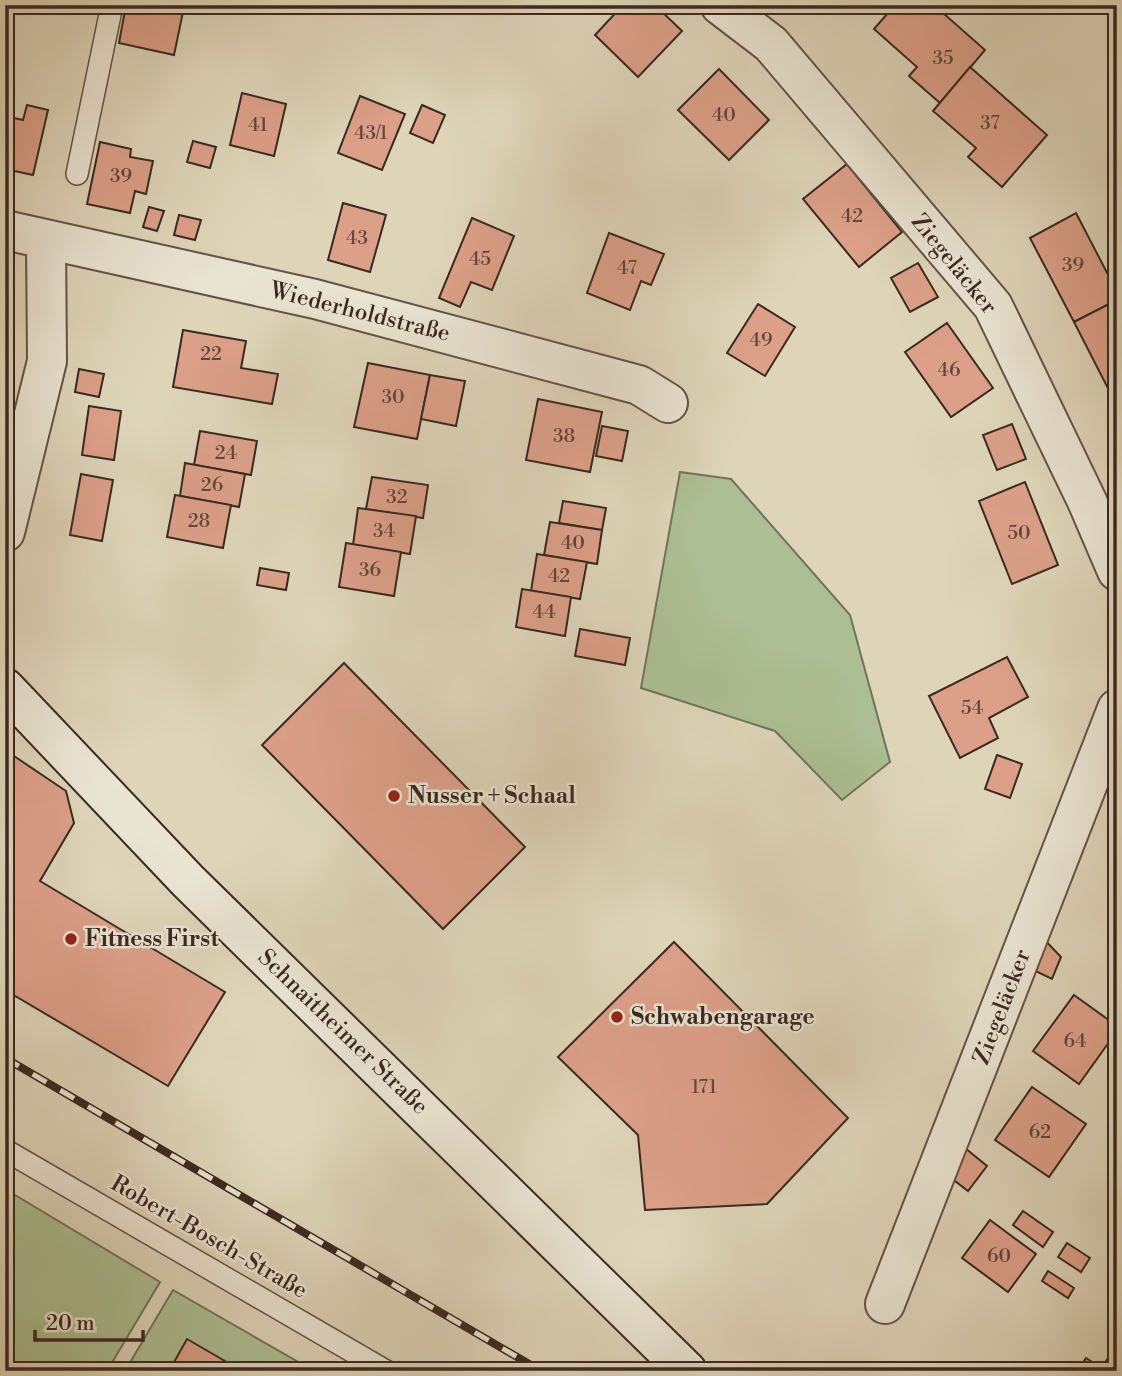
<svg xmlns="http://www.w3.org/2000/svg" width="1122" height="1376" font-family="'Libre Bodoni',serif">
<rect width="100%" height="100%" fill="#ded5b9"/>
<filter id="stains"><feTurbulence type="fractalNoise" baseFrequency=".00286" numOctaves="4"/><feColorMatrix values="0 0 0 0 .2 0 0 0 0 .09 0 0 0 0 .02 0 0 0 .5 -.17"/></filter>
<radialGradient id="worn" r=".72"><stop offset=".6" stop-color="#630" stop-opacity="0"/><stop offset="1" stop-color="#630" stop-opacity=".3"/></radialGradient>
<!-- green -->
<g fill="#acbe93" stroke="#73745a" stroke-width="2">
<path d="M680,472L731,479L850,615L890,762L842,800L775,731L641,688Z"/>
<path d="M5,1189L160,1282L107,1371H5Z"/>
<path d="M173,1290L314,1371H125Z"/>
</g>
<!-- building -->
<g fill="#dca089" stroke="#3a2920" stroke-width="2">
<path d="M126,5L184,7L174,55L119,43Z"/>
<path d="M623,5H655L682,31L638,77L595,35Z"/>
<path d="M895,5H934L985,50L940,103L909,76L917,67L874,29Z"/>
<path d="M5,40L13,43L5,64Z"/>
<path d="M970,67L1047,135L1002,187L968,157L976,148L933,111Z"/>
<path d="M719,69L769,120L729,160L678,110Z"/>
<path d="M242,93L286,104L274,156L230,145Z"/>
<path d="M360,96L405,114L382,170L338,153Z"/>
<path d="M27,105L48,110L33,175L5,169V116L23,120Z"/>
<path d="M422,105L445,115L433,143L410,133Z"/>
<path d="M193,141L216,147L210,168L187,162Z"/>
<path d="M100,142L131,149L130,157L153,161L146,194L135,191L130,213L87,204Z"/>
<path d="M847,164L902,232L859,267L803,199Z"/>
<path d="M343,203L386,215L370,272L328,260Z"/>
<path d="M149,207L164,211L157,231L143,227Z"/>
<path d="M1076,213L1117,292V300L1074,322L1030,238Z"/>
<path d="M179,215L201,220L195,240L174,235Z"/>
<path d="M472,218L514,236L492,290L471,282L460,307L439,298Z"/>
<path d="M609,233L664,254L651,285L641,281L630,310L587,293Z"/>
<path d="M918,263L938,297L910,312L891,278Z"/>
<path d="M1117,300V406L1074,322Z"/>
<path d="M758,304L795,327L765,376L727,353Z"/>
<path d="M947,323L993,388L951,417L905,352Z"/>
<path d="M183,330L246,341L241,368L278,374L272,404L173,387Z"/>
<path d="M368,363L430,375L417,439L354,427Z"/>
<path d="M79,369L104,374L99,397L75,392Z"/>
<path d="M430,375L465,381L456,426L421,419Z"/>
<path d="M538,399L602,412L590,472L526,460Z"/>
<path d="M89,406L121,411L114,460L82,455Z"/>
<path d="M1012,424L1026,459L997,470L983,435Z"/>
<path d="M602,426L628,431L622,461L596,456Z"/>
<path d="M200,431L257,441L251,475L194,465Z"/>
<path d="M185,463L245,474L239,507L180,496Z"/>
<path d="M81,474L113,480L102,541L70,535Z"/>
<path d="M372,477L428,485L423,518L366,509Z"/>
<path d="M1025,482L1058,565L1012,584L979,501Z"/>
<path d="M175,495L231,505L223,548L167,537Z"/>
<path d="M563,501L606,508L602,530L559,523Z"/>
<path d="M358,508L416,516L410,554L353,545Z"/>
<path d="M550,522L602,530L597,564L544,555Z"/>
<path d="M346,543L401,552L394,596L339,587Z"/>
<path d="M537,554L587,562L580,599L531,591Z"/>
<path d="M260,568L289,573L286,590L257,585Z"/>
<path d="M522,589L571,597L565,636L516,627Z"/>
<path d="M580,629L630,638L625,665L575,656Z"/>
<path d="M1007,657L1028,697L989,718L998,738L960,758L929,696Z"/>
<path d="M344,663L525,847L443,929L262,745Z"/>
<path d="M5,750L66,791L74,823L40,881L225,992L168,1086L5,990Z"/>
<path d="M997,755L1022,764L1010,798L985,789Z"/>
<path d="M1038,933L1061,957L1052,979L1025,966Z"/>
<path d="M674,942L848,1118L767,1204L645,1210L638,1135L558,1057Z"/>
<path d="M1074,995L1117,1026V1031L1079,1084L1033,1051Z"/>
<path d="M1032,1087L1086,1124L1049,1177L995,1140Z"/>
<path d="M965,1148L987,1166L968,1191L946,1174Z"/>
<path d="M1023,1211L1053,1232L1043,1247L1013,1225Z"/>
<path d="M990,1220L1036,1254L1008,1292L962,1258Z"/>
<path d="M1067,1243L1090,1258L1081,1272L1058,1257Z"/>
<path d="M1048,1271L1074,1288L1068,1298L1042,1281Z"/>
<path d="M187,1339L242,1371H169Z"/>
<path d="M1117,1343V1371H1107L1102,1368Z"/>
<path d="M1086,1358L1102,1368L1107,1371H1078Z"/>
</g>
<g fill="none" stroke-linecap="round" stroke-linejoin="round">
<!-- lane casing -->
<g stroke="#635446" stroke-width="24">
<g id="lane">
<path d="M77,174L112,5"/>
<path d="M5,1150L386,1371"/>
</g>
</g>
<!-- street casing -->
<g stroke="#635446" stroke-width="42">
<g id="street">
<path d="M720,5L771,44L993,306L1087,501L1117,571"/>
<path d="M5,230L315,299L639,385L668,403"/>
<path d="M5,532L47,361L46,240"/>
<path d="M885,1304L1117,709"/>
</g>
</g>
<!-- secondary casing -->
<g stroke="#3a2920" stroke-width="42">
<path id="secondary" d="M5,688L188,881L687,1371"/>
</g>
<!-- lane -->
<use href="#lane" stroke="#eae4d2" stroke-width="21"/>
<!-- street -->
<use href="#street" stroke="#eae4d2" stroke-width="38"/>
<!-- secondary -->
<use href="#secondary" stroke="#eae4d2" stroke-width="38"/>
<!-- rail casing -->
<g stroke="#3a2920" stroke-width="8">
<path id="rail" d="M5,1058L541,1371"/>
</g>
<!-- rail -->
<use href="#rail" stroke="#eae4d2" stroke-width="5" stroke-dasharray="16" stroke-linecap="butt"/>
</g>
<!-- markers -->
<g fill="#8f2418" stroke="#eae4d2" stroke-width="2.5">
<circle cx="394" cy="796" r="7"/>
<circle cx="71" cy="939" r="7"/>
<circle cx="617" cy="1017" r="7"/>
</g>
<g text-anchor="middle" dominant-baseline="central" stroke-width="5" stroke-linejoin="round" paint-order="stroke">
<!-- number labels -->
<g font-size="19" fill="#62473a">
<text x="943" y="58">35</text>
<text x="724" y="115">40</text>
<text x="990" y="123">37</text>
<text x="258" y="125">41</text>
<text x="371" y="133">43/1</text>
<text x="121" y="176">39</text>
<text x="852" y="216">42</text>
<text x="357" y="238">43</text>
<text x="480" y="259">45</text>
<text x="1073" y="265">39</text>
<text x="627" y="268">47</text>
<text x="761" y="340">49</text>
<text x="211" y="354">22</text>
<text x="949" y="370">46</text>
<text x="393" y="397">30</text>
<text x="564" y="436">38</text>
<text x="226" y="453">24</text>
<text x="212" y="485">26</text>
<text x="397" y="497">32</text>
<text x="199" y="521">28</text>
<text x="384" y="531">34</text>
<text x="1019" y="533">50</text>
<text x="573" y="543">40</text>
<text x="370" y="570">36</text>
<text x="559" y="576">42</text>
<text x="544" y="612">44</text>
<text x="972" y="708">54</text>
<text x="1075" y="1041">64</text>
<text x="704" y="1087">171</text>
<text x="1040" y="1132">62</text>
<text x="999" y="1256">60</text>
</g>
<!-- street labels -->
<g font-size="23" fill="#3a2920" stroke="#eae4d2">
<text transform="translate(954 264) rotate(51)">Ziegeläcker</text>
<text transform="translate(360 312) rotate(14)">Wiederholdstraße</text>
<text transform="translate(1002 1007) rotate(-69)">Ziegeläcker</text>
<text transform="translate(343 1032) rotate(44)">Schnaitheimer Straße</text>
<text transform="translate(209 1237) rotate(30)">Robert-Bosch-Straße</text>
</g>
<!-- poi labels -->
<g font-size="23" font-weight="bold" fill="#3a2920" stroke="#eae4d2" text-anchor="start">
<text x="408" y="796">Nusser + Schaal</text>
<text x="85" y="939">Fitness First</text>
<text x="631" y="1017">Schwabengarage</text>
</g>
</g>
<!-- margin -->
<rect width="1122" height="1376" fill="none" stroke="#ded5b9" stroke-width="28"/>
<rect x="7" y="7" width="1108" height="1362" fill="none" stroke="#3a2920" stroke-width="3.5"/>
<rect x="14" y="14" width="1094" height="1348" fill="none" stroke="#3a2920" stroke-width="2"/>
<!-- scale -->
<path d="M35 1330v10h108v-10" fill="none" stroke="#3a2920" stroke-width="3.5"/>
<text x="46" y="1330" font-size="21" fill="#3a2920" stroke="#eae4d2" stroke-width="5" paint-order="stroke">20 m</text>
<rect width="100%" height="100%" filter="url(#stains)"/>
<rect width="100%" height="100%" fill="url(#worn)"/>
</svg>
